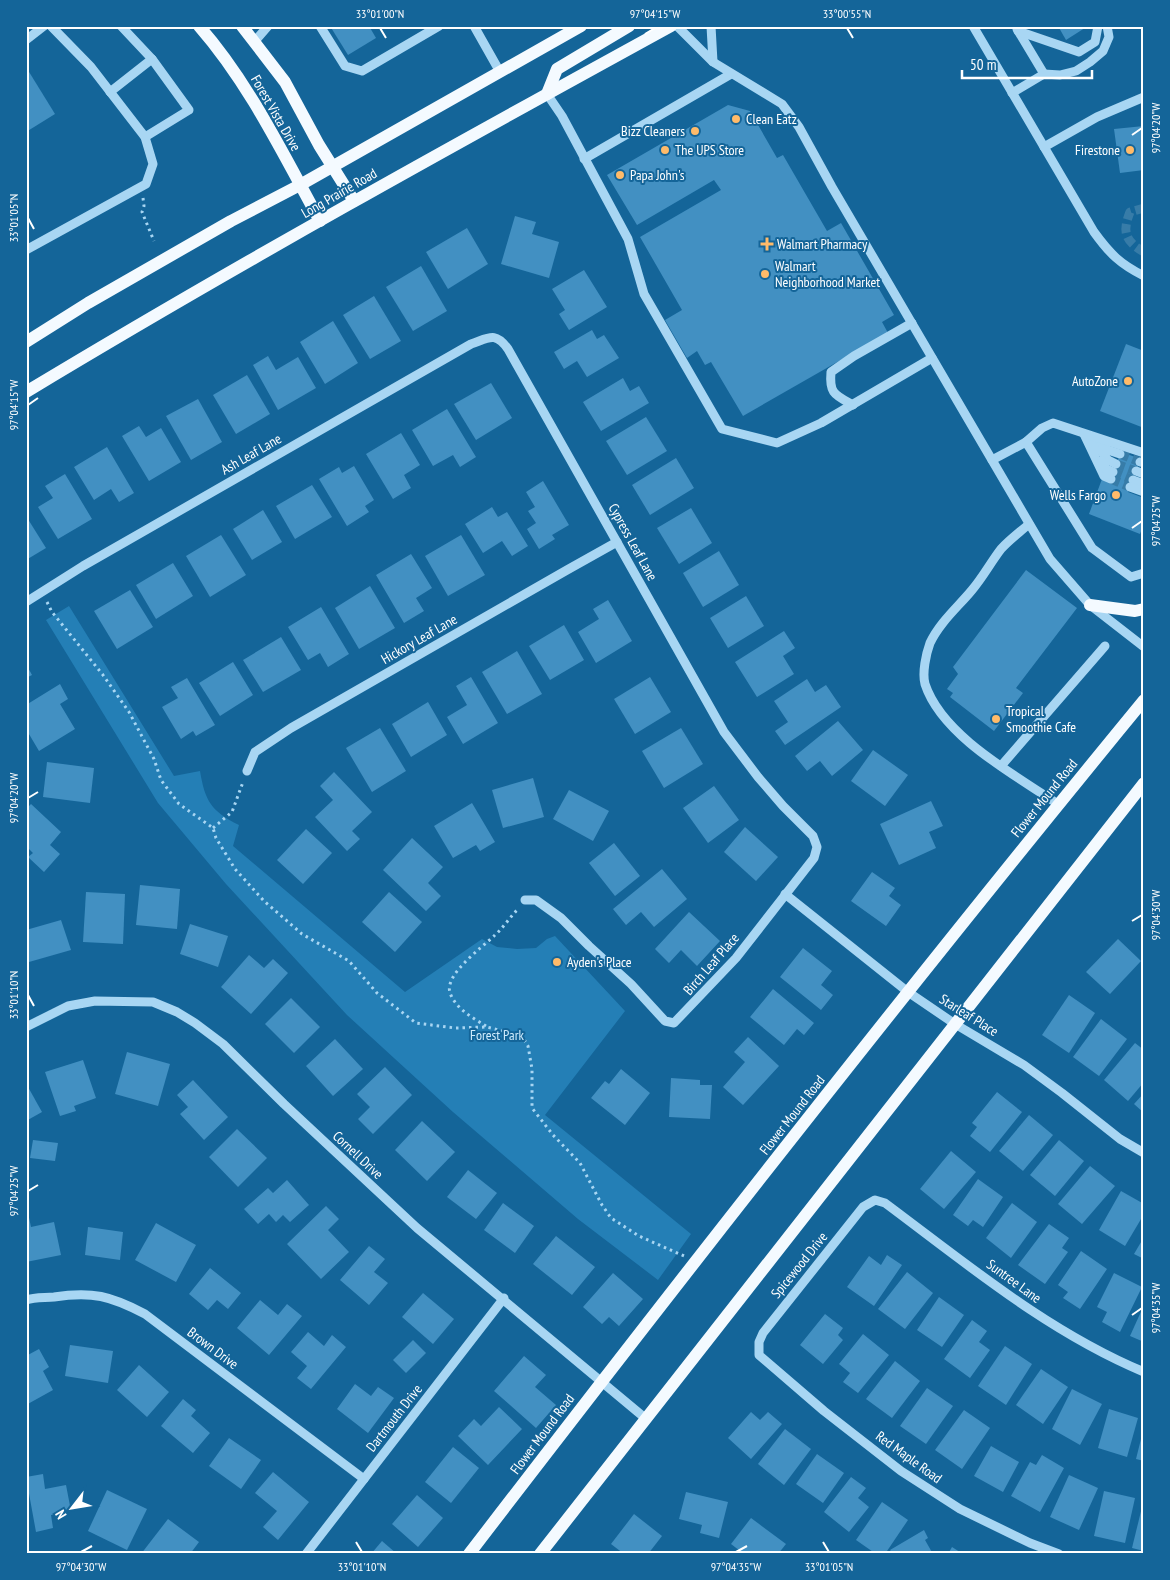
<svg xmlns="http://www.w3.org/2000/svg" width="1170" height="1580" font-family="'PT Sans Narrow',sans-serif">
<rect width="100%" height="100%" fill="#146599"/>
<!-- green -->
<path fill="#247fb6" d="M69,606L174,776L200,771C205,801 211,811 239,825L233,846L405,992L482,939L497,947L517,949L536,948L547,939L555,936L625,1011L545,1115L691,1234L658,1280L578,1219L453,1112L347,1015L226,884L158,803L46,620Z"/>
<!-- building -->
<g fill="#4290c2">
<path d="M330,26H369L376,38L348,55Z"/>
<path d="M1058,26H1088L1066,40Z"/>
<path d="M26,67L55,114L26,132Z"/>
<path d="M728,105L750,111L777,158L783,155L827,231L841,223L894,315L882,322L888,333L743,416L711,362L705,365L697,351L687,358L665,320L682,310L640,237L721,190L714,180L637,225L607,175Z"/>
<path d="M1144,126V170L1120,173L1114,129Z"/>
<path d="M515,216L536,222L532,234L559,242L549,278L501,264Z"/>
<path d="M467,228L488,264L448,289L426,252Z"/>
<path d="M421,266L447,311L413,331L386,287Z"/>
<path d="M584,270L607,307L569,330L559,314L565,310L552,289Z"/>
<path d="M374,296L401,341L370,359L343,315Z"/>
<path d="M333,321L358,363L325,384L300,342Z"/>
<path d="M592,330L597,339L604,335L619,358L587,377L577,361L564,369L554,352Z"/>
<path d="M1126,344L1144,351V428L1100,411Z"/>
<path d="M268,356L276,370L298,357L316,388L278,410L253,365Z"/>
<path d="M247,375L270,414L236,434L213,395Z"/>
<path d="M623,378L630,391L639,386L649,403L601,431L583,402Z"/>
<path d="M491,383L512,418L476,440L454,404Z"/>
<path d="M198,399L222,442L191,460L166,416Z"/>
<path d="M447,409L476,457L460,467L453,455L433,466L412,430Z"/>
<path d="M646,417L667,451L627,475L606,441Z"/>
<path d="M139,426L146,437L161,428L181,462L149,481L122,436Z"/>
<path d="M401,433L420,465L404,475L411,488L393,499L366,454Z"/>
<path d="M107,447L134,493L119,502L111,489L94,500L74,467Z"/>
<path d="M1121,452L1141,459L1128,492L1144,498V523L1140,534L1089,514L1102,479L1109,482Z"/>
<path d="M676,458L694,488L650,515L632,485Z"/>
<path d="M354,466L374,500L365,506L369,512L347,526L319,479L339,467L342,473Z"/>
<path d="M65,474L92,519L58,539L38,507L53,498L45,486Z"/>
<path d="M543,481L569,525L552,535L555,539L539,549L527,529L536,523L528,511L535,507L526,492Z"/>
<path d="M312,485L332,517L295,539L276,506Z"/>
<path d="M492,507L498,517L507,512L528,546L512,556L502,541L483,553L465,524Z"/>
<path d="M691,508L712,543L679,564L657,528Z"/>
<path d="M263,510L282,542L252,560L233,529Z"/>
<path d="M26,516L46,548L26,560Z"/>
<path d="M221,535L246,575L210,597L186,556Z"/>
<path d="M461,535L485,575L448,596L425,556Z"/>
<path d="M719,551L739,585L703,607L683,573Z"/>
<path d="M411,554L432,588L416,598L424,611L404,623L376,575Z"/>
<path d="M173,563L193,596L156,619L136,585Z"/>
<path d="M1026,570L1077,608L1016,688L1023,693L994,731L950,697L953,693L947,689L958,674L953,667Z"/>
<path d="M370,586L395,628L359,649L335,608Z"/>
<path d="M130,590L153,627L117,649L94,611Z"/>
<path d="M746,596L764,626L728,648L710,618Z"/>
<path d="M608,600L632,641L596,663L578,632L599,619L593,609Z"/>
<path d="M321,607L349,654L328,667L320,653L308,660L288,627Z"/>
<path d="M564,625L584,660L550,680L529,646Z"/>
<path d="M784,631L795,648L783,656L794,674L757,697L735,662Z"/>
<path d="M281,637L301,670L263,692L243,660Z"/>
<path d="M517,651L542,694L507,714L482,672Z"/>
<path d="M233,662L253,695L220,716L199,683Z"/>
<path d="M26,664L32,675L26,678Z"/>
<path d="M471,677L498,723L463,744L447,717L467,705L456,686Z"/>
<path d="M650,677L671,712L635,734L614,699Z"/>
<path d="M187,678L215,725L196,736L193,731L181,739L162,707L178,698L171,687Z"/>
<path d="M807,679L815,692L826,685L841,707L785,745L775,731L788,722L774,701Z"/>
<path d="M60,684L68,699L60,704L75,729L39,751L26,729V705Z"/>
<path d="M428,702L447,735L411,757L392,724Z"/>
<path d="M838,721L863,750L832,776L820,761L807,771L795,756Z"/>
<path d="M380,728L406,771L372,792L346,748Z"/>
<path d="M681,728L703,764L664,788L642,751Z"/>
<path d="M873,750L908,775L885,806L851,781Z"/>
<path d="M47,762L94,768L90,803L43,797Z"/>
<path d="M334,772L372,812L352,831L360,839L347,851L315,817L333,800L320,786Z"/>
<path d="M533,778L544,817L503,828L492,790Z"/>
<path d="M714,786L739,820L708,843L683,808Z"/>
<path d="M569,790L609,811L593,841L553,819Z"/>
<path d="M931,801L943,826L929,832L936,848L899,865L880,824Z"/>
<path d="M472,803L495,842L480,851L476,845L453,858L434,826Z"/>
<path d="M31,804L61,832L50,845L60,854L44,872L28,857L33,853L26,846V809Z"/>
<path d="M745,827L778,857L756,881L724,852Z"/>
<path d="M306,829L332,853L303,884L277,860Z"/>
<path d="M412,838L443,867L428,883L441,896L426,911L383,870Z"/>
<path d="M614,843L640,876L615,896L589,863Z"/>
<path d="M662,869L687,899L654,927L641,912L626,925L613,909Z"/>
<path d="M872,872L895,888L889,896L901,905L886,926L851,901Z"/>
<path d="M140,885L180,889L177,929L136,925Z"/>
<path d="M86,892L125,894L123,944L83,942Z"/>
<path d="M389,892L422,922L395,952L362,922Z"/>
<path d="M689,912L720,941L697,966L681,950L669,963L655,949Z"/>
<path d="M61,920L71,950L29,962L26,955V930Z"/>
<path d="M190,924L228,936L218,967L180,954Z"/>
<path d="M1118,939L1141,961L1110,994L1086,972Z"/>
<path d="M803,948L832,971L821,985L833,995L821,1010L780,977Z"/>
<path d="M249,955L264,968L273,959L288,973L251,1014L221,987Z"/>
<path d="M773,989L814,1023L804,1035L797,1029L784,1045L750,1017Z"/>
<path d="M1069,995L1095,1013L1069,1053L1042,1035Z"/>
<path d="M291,998L320,1027L294,1053L265,1024Z"/>
<path d="M1101,1019L1127,1039L1099,1076L1073,1057Z"/>
<path d="M748,1037L779,1066L743,1105L723,1087L745,1062L734,1052Z"/>
<path d="M335,1039L363,1069L333,1096L306,1066Z"/>
<path d="M1135,1043L1144,1050V1082L1128,1101L1104,1080Z"/>
<path d="M127,1052L170,1064L158,1106L115,1094Z"/>
<path d="M83,1060L96,1098L74,1106L76,1111L60,1116L45,1072Z"/>
<path d="M385,1067L412,1095L373,1134L358,1119L370,1107L357,1094Z"/>
<path d="M621,1069L650,1093L625,1125L591,1098L605,1081L609,1084Z"/>
<path d="M671,1078L700,1080V1085H712L710,1119L669,1117Z"/>
<path d="M193,1080L228,1117L204,1140L180,1114L188,1107L177,1095Z"/>
<path d="M28,1087L42,1112L26,1121V1088Z"/>
<path d="M997,1092L1022,1112L990,1152L970,1136L977,1127L972,1123Z"/>
<path d="M1144,1093V1113L1134,1104Z"/>
<path d="M1029,1115L1053,1135L1023,1171L999,1151Z"/>
<path d="M422,1121L455,1152L427,1181L395,1150Z"/>
<path d="M237,1129L267,1158L238,1187L209,1157Z"/>
<path d="M33,1140L58,1143L55,1161L30,1158Z"/>
<path d="M1059,1140L1084,1161L1055,1196L1030,1175Z"/>
<path d="M951,1151L976,1172L944,1209L920,1189Z"/>
<path d="M1090,1166L1115,1186L1082,1224L1058,1204Z"/>
<path d="M468,1170L497,1193L476,1219L447,1197Z"/>
<path d="M978,1179L1003,1197L983,1227L973,1220L968,1226L953,1215Z"/>
<path d="M287,1180L309,1205L290,1222L283,1215L276,1222L269,1214L258,1224L244,1209L268,1188L273,1193Z"/>
<path d="M1121,1191L1144,1204V1214L1125,1246L1099,1230Z"/>
<path d="M503,1203L534,1226L515,1253L484,1230Z"/>
<path d="M1012,1203L1037,1222L1011,1258L986,1238Z"/>
<path d="M326,1206L339,1219L328,1230L349,1252L321,1279L287,1244Z"/>
<path d="M26,1213H28L31,1227L54,1222L61,1255L26,1262Z"/>
<path d="M156,1223L196,1245L176,1282L135,1260Z"/>
<path d="M1049,1224L1069,1238L1062,1248L1068,1252L1045,1284L1018,1265Z"/>
<path d="M88,1227L123,1232L120,1260L85,1255Z"/>
<path d="M556,1236L595,1267L572,1295L533,1264Z"/>
<path d="M1144,1237V1259L1134,1254Z"/>
<path d="M369,1246L385,1259L374,1272L388,1283L369,1305L340,1280Z"/>
<path d="M1081,1251L1107,1269L1080,1309L1063,1298L1068,1292L1058,1285Z"/>
<path d="M887,1255L902,1265L874,1306L847,1287L869,1256L881,1265Z"/>
<path d="M210,1268L241,1293L228,1309L217,1300L208,1310L189,1294Z"/>
<path d="M907,1272L933,1293L905,1329L878,1309Z"/>
<path d="M613,1273L643,1299L619,1326L609,1317L602,1324L583,1307Z"/>
<path d="M1114,1273L1142,1287L1120,1332L1102,1322L1107,1312L1097,1307Z"/>
<path d="M423,1293L454,1319L433,1344L402,1317Z"/>
<path d="M939,1297L964,1315L942,1347L917,1330Z"/>
<path d="M260,1300L278,1315L287,1304L302,1316L269,1355L237,1328Z"/>
<path d="M1144,1305V1342L1130,1336Z"/>
<path d="M825,1314L843,1328L838,1335L843,1340L823,1364L800,1345Z"/>
<path d="M972,1320L987,1331L979,1342L990,1350L970,1378L944,1359Z"/>
<path d="M308,1332L324,1346L332,1335L346,1347L311,1389L297,1378L307,1366L291,1352Z"/>
<path d="M863,1334L889,1355L858,1393L843,1382L850,1373L839,1364Z"/>
<path d="M413,1340L426,1353L406,1373L393,1360Z"/>
<path d="M70,1345L113,1351L108,1383L65,1376Z"/>
<path d="M1005,1346L1032,1364L1006,1405L978,1386Z"/>
<path d="M39,1349L49,1367L43,1371L53,1390L26,1405V1356Z"/>
<path d="M524,1356L546,1375L535,1387L556,1405L536,1428L494,1391Z"/>
<path d="M895,1361L920,1381L892,1418L866,1399Z"/>
<path d="M139,1365L169,1392L147,1417L117,1390Z"/>
<path d="M1041,1369L1068,1387L1043,1424L1016,1405Z"/>
<path d="M355,1384L371,1396L378,1387L394,1398L368,1433L337,1409Z"/>
<path d="M927,1388L953,1406L926,1444L900,1426Z"/>
<path d="M1072,1389L1102,1404L1080,1445L1052,1429Z"/>
<path d="M183,1399L196,1410L191,1416L210,1433L193,1453L161,1426Z"/>
<path d="M499,1407L522,1429L488,1465L458,1436L474,1419L481,1426Z"/>
<path d="M1109,1409L1138,1418L1127,1457L1098,1448Z"/>
<path d="M964,1410L990,1428L962,1469L935,1450Z"/>
<path d="M751,1412L760,1420L768,1412L782,1424L751,1459L728,1438Z"/>
<path d="M785,1429L811,1449L784,1485L758,1464Z"/>
<path d="M1143,1431H1144V1461L1136,1459Z"/>
<path d="M229,1438L261,1460L241,1489L209,1466Z"/>
<path d="M991,1446L1019,1462L1003,1492L974,1476Z"/>
<path d="M453,1447L479,1468L451,1503L425,1482Z"/>
<path d="M817,1454L844,1473L823,1503L796,1484Z"/>
<path d="M1042,1455L1064,1468L1040,1512L1011,1496L1030,1462L1036,1465Z"/>
<path d="M273,1472L309,1502L278,1540L263,1527L277,1511L255,1493Z"/>
<path d="M43,1474L45,1489L66,1485L71,1511L51,1515L53,1528L36,1532L26,1477Z"/>
<path d="M1069,1475L1098,1488L1079,1530L1050,1517Z"/>
<path d="M851,1477L866,1488L858,1498L869,1507L849,1532L824,1512Z"/>
<path d="M107,1490L147,1509L127,1550L88,1531Z"/>
<path d="M1104,1491L1135,1498L1125,1543L1094,1536Z"/>
<path d="M686,1492L728,1502L719,1538L700,1533L702,1525L679,1519Z"/>
<path d="M417,1495L443,1518L418,1547L392,1524Z"/>
<path d="M882,1502L908,1520L885,1554H876L856,1540Z"/>
<path d="M1143,1503H1144V1551L1132,1548Z"/>
<path d="M634,1514L662,1536L648,1554H624L611,1544Z"/>
<path d="M751,1518L786,1544L778,1554H744L731,1544Z"/>
<path d="M168,1519L199,1542L190,1554H141Z"/>
<path d="M924,1530L928,1538L925,1540L933,1554H893L890,1550Z"/>
<path d="M382,1541L397,1554H371Z"/>
<path d="M952,1547L963,1554H948Z"/>
</g>
<g fill="none" stroke-linecap="round" stroke-linejoin="round">
<!-- minor-tunnel -->
<g stroke="#377ca8" stroke-width="9" stroke-dasharray="9 4.5" stroke-linecap="butt">
<path d="M1144,208L1130,212C1122,232 1125,241 1144,252"/>
<path d="M1120,454L1140,462"/>
<path d="M1116,464L1136,471"/>
<path d="M1113,472L1133,480"/>
<path d="M1111,479L1130,487"/>
</g>
<!-- path -->
<g stroke="#a8d6f3" stroke-width="3" stroke-dasharray="2.5 4" stroke-linecap="butt">
<path d="M143,198L144,206L142,212L154,241"/>
<path d="M47,602L52,612L103,675L129,712L154,759L161,780L179,804L213,828L216,838L235,869L264,901L302,934L349,961L377,993L416,1023L455,1028L487,1027L522,1036L528,1046L532,1069V1108L553,1135L580,1163L602,1205L611,1218L639,1236L684,1256"/>
<path d="M213,828L232,812L243,782"/>
<path d="M486,1026C473,1018 456,1009 450,993C444,974 483,947 495,935C504,927 510,917 518,909"/>
</g>
<!-- minor -->
<g stroke="#a8d6f3" stroke-width="9">
<path d="M121,26L152,59L189,110L145,137"/>
<path d="M320,26L345,66L362,71L439,26"/>
<path d="M474,26L500,72"/>
<path d="M677,26L713,62L782,104L799,127L832,187L1050,559L1090,605L1144,647"/>
<path d="M711,26L713,62"/>
<path d="M973,26L1094,232C1110,254 1120,264 1144,276"/>
<path d="M1017,29L1044,74"/>
<path d="M1018,31L1079,52L1095,42L1098,26"/>
<path d="M26,40L44,26"/>
<path d="M255,41L268,26"/>
<path d="M110,92L152,59"/>
<path d="M1012,93L1044,74L1060,75L1076,71L1090,62L1103,51L1109,37L1107,26"/>
<path d="M547,94L562,116L628,239L644,294L722,429L777,443L821,423L932,358"/>
<path d="M1044,147L1097,117L1144,97"/>
<path d="M584,159L731,74"/>
<path d="M26,250L146,184L153,164L145,137L91,67L51,26"/>
<path d="M853,405C835,395 829,394 831,372L854,356L912,323"/>
<path d="M1084,434L1104,476L1111,479"/>
<path d="M1089,436L1108,460L1116,464"/>
<path d="M1100,441L1108,450L1120,454"/>
<path d="M1026,442L1042,428L1053,423L1144,453"/>
<path d="M992,460L1026,442L1092,548L1131,577L1144,573"/>
<path d="M1102,461L1106,469L1113,472"/>
<path d="M1140,462L1144,463"/>
<path d="M1136,471L1144,474"/>
<path d="M1133,480L1144,484"/>
<path d="M1130,487L1144,492"/>
<path d="M1029,524C1020,532 1009,540 1001,549C991,562 983,577 972,590C958,607 940,622 930,643C926,654 922,673 925,684C942,736 1015,775 1058,804"/>
<path d="M26,602L83,566L471,344C489,338 495,331 508,349L724,732L758,777L783,806L813,836L817,847L814,858L736,958L674,1023L665,1021L631,984L589,946L561,918L536,900H525"/>
<path d="M1001,766L1105,646"/>
<path d="M247,771L255,752L291,728L567,570L617,542"/>
<path d="M785,894L908,992L955,1024L1024,1065L1062,1093L1120,1139L1144,1153"/>
<path d="M26,1027L68,1006L95,1001L153,1002L177,1012L195,1023L223,1044L284,1104L417,1228L645,1418"/>
<path d="M26,1300C35,1297 45,1298 54,1297C92,1291 111,1296 145,1314L364,1479"/>
<path d="M306,1554L504,1298"/>
<path d="M1059,1554L1030,1543L960,1509L901,1471L824,1411L759,1355V1342L763,1333L863,1207L875,1200L885,1203C967,1264 1048,1332 1144,1372"/>
</g>
<!-- major -->
<g stroke="#f4faff" stroke-width="12">
<path d="M199,26C249,83 283,154 320,221"/>
<path d="M242,26L285,82L319,145L354,201"/>
<path d="M547,94L557,69L629,26"/>
<path d="M26,342L88,303L231,221L300,185L581,26"/>
<path d="M26,392C238,264 454,145 671,26"/>
<path d="M1090,605L1135,611L1144,609"/>
<path d="M469,1554C690,1266 914,980 1144,700"/>
<path d="M540,1554L1144,783"/>
</g>
</g>
<!-- ticks -->
<path fill="none" stroke="#fff" stroke-width="2" d="M380,28L386,38M847,28L853,38M645,34L655,28M1132,135L1142,128M28,218L34,229M28,405L38,398M1132,528L1142,521M28,798L38,792M1132,921L1142,915M28,995L34,1006M28,1191L38,1185M1132,1315L1142,1308M356,1542L362,1552M823,1542L829,1552M81,1552L92,1546M736,1552L747,1546"/>
<!-- markers -->
<g fill="#ffbb6a" stroke="#146599" stroke-width="2">
<circle cx="736" cy="119" r="5"/>
<circle cx="695" cy="131" r="5"/>
<circle cx="665" cy="150" r="5"/>
<circle cx="1130" cy="150" r="5"/>
<circle cx="620" cy="175" r="5"/>
<path d="M764.5 236.5h5v5h5v5h-5v5h-5v-5h-5v-5h5z"/>
<circle cx="765" cy="274" r="5"/>
<circle cx="1128" cy="381" r="5"/>
<circle cx="1116" cy="495" r="5"/>
<circle cx="996" cy="719" r="5"/>
<circle cx="557" cy="962" r="5"/>
</g>
<g text-anchor="middle" dominant-baseline="central" stroke-width="4" stroke-linejoin="round" paint-order="stroke">
<!-- street labels -->
<g font-size="14" fill="#fff" stroke="#146599">
<text transform="translate(276 113) rotate(60)">Forest Vista Drive</text>
<text transform="translate(339 193) rotate(-30)">Long Prairie Road</text>
<text transform="translate(251 454) rotate(-30)">Ash Leaf Lane</text>
<text transform="translate(633 542) rotate(61)">Cypress Leaf Lane</text>
<text transform="translate(419 639) rotate(-30)">Hickory Leaf Lane</text>
<text transform="translate(1044 798) rotate(-51)">Flower Mound Road</text>
<text transform="translate(711 964) rotate(-49)">Birch Leaf Place</text>
<text transform="translate(969 1015) rotate(32)">Starleaf Place</text>
<text transform="translate(792 1115) rotate(-52)">Flower Mound Road</text>
<text transform="translate(358 1155) rotate(43)">Cornell Drive</text>
<text transform="translate(799 1265) rotate(-51)">Spicewood Drive</text>
<text transform="translate(1014 1281) rotate(36)">Suntree Lane</text>
<text transform="translate(213 1348) rotate(37)">Brown Drive</text>
<text transform="translate(394 1418) rotate(-52)">Dartmouth Drive</text>
<text transform="translate(542 1434) rotate(-53)">Flower Mound Road</text>
<text transform="translate(909 1457) rotate(36)">Red Maple Road</text>
</g>
<!-- poi labels -->
<g font-size="14" fill="#fff" stroke="#146599" text-anchor="start">
<text x="746" y="119">Clean Eatz</text>
<text x="685" y="131" text-anchor="end">Bizz Cleaners</text>
<text x="675" y="150">The UPS Store</text>
<text x="1120" y="150" text-anchor="end">Firestone</text>
<text x="630" y="175">Papa John's</text>
<text x="777" y="244">Walmart Pharmacy</text>
<text x="775" y="266">Walmart<tspan x="775" dy="16">Neighborhood Market</tspan></text>
<text x="1118" y="381" text-anchor="end">AutoZone</text>
<text x="1106" y="495" text-anchor="end">Wells Fargo</text>
<text x="1006" y="711">Tropical<tspan x="1006" dy="16">Smoothie Cafe</tspan></text>
<text x="567" y="962">Ayden's Place</text>
</g>
<!-- park labels -->
<g font-size="14" fill="#d0ecfd" stroke="#146599">
<text x="497" y="1035">Forest Park</text>
</g>
</g>
<!-- border -->
<rect width="1170" height="1580" fill="none" stroke="#146599" stroke-width="55"/>
<!-- north arrow -->
<g transform="translate(72 1508) rotate(239)" stroke="#146599" stroke-width="4" paint-order="stroke">
<path d="M0-4L9 19L0 12L-9 19Z" fill="#ffffff"/>
<text y="-8" font-size="14" font-weight="bold" text-anchor="middle" fill="#ffffff">N</text>
</g>
<!-- scale -->
<path d="M962 70v8h130v-8" fill="none" stroke="#ffffff" stroke-width="2.5"/>
<text x="970" y="70" font-size="15" fill="#ffffff" stroke="#146599" stroke-width="4" paint-order="stroke">50 m</text>
<rect x="28" y="28" width="1114" height="1524" fill="none" stroke="#fff" stroke-width="2"/>
<g font-size="12" text-anchor="middle" fill="#fff">
<text x="380" y="18">33°01'00"N</text>
<text x="655" y="18">97°04'15"W</text>
<text x="847" y="18">33°00'55"N</text>
<text transform="translate(1156 128) rotate(-90)" y="4">97°04'20"W</text>
<text transform="translate(14 218) rotate(-90)" y="4">33°01'05"N</text>
<text transform="translate(14 405) rotate(-90)" y="4">97°04'15"W</text>
<text transform="translate(1156 521) rotate(-90)" y="4">97°04'25"W</text>
<text transform="translate(14 798) rotate(-90)" y="4">97°04'20"W</text>
<text transform="translate(1156 915) rotate(-90)" y="4">97°04'30"W</text>
<text transform="translate(14 995) rotate(-90)" y="4">33°01'10"N</text>
<text transform="translate(14 1191) rotate(-90)" y="4">97°04'25"W</text>
<text transform="translate(1156 1308) rotate(-90)" y="4">97°04'35"W</text>
<text x="81" y="1571">97°04'30"W</text>
<text x="362" y="1571">33°01'10"N</text>
<text x="736" y="1571">97°04'35"W</text>
<text x="829" y="1571">33°01'05"N</text>
</g>
</svg>
